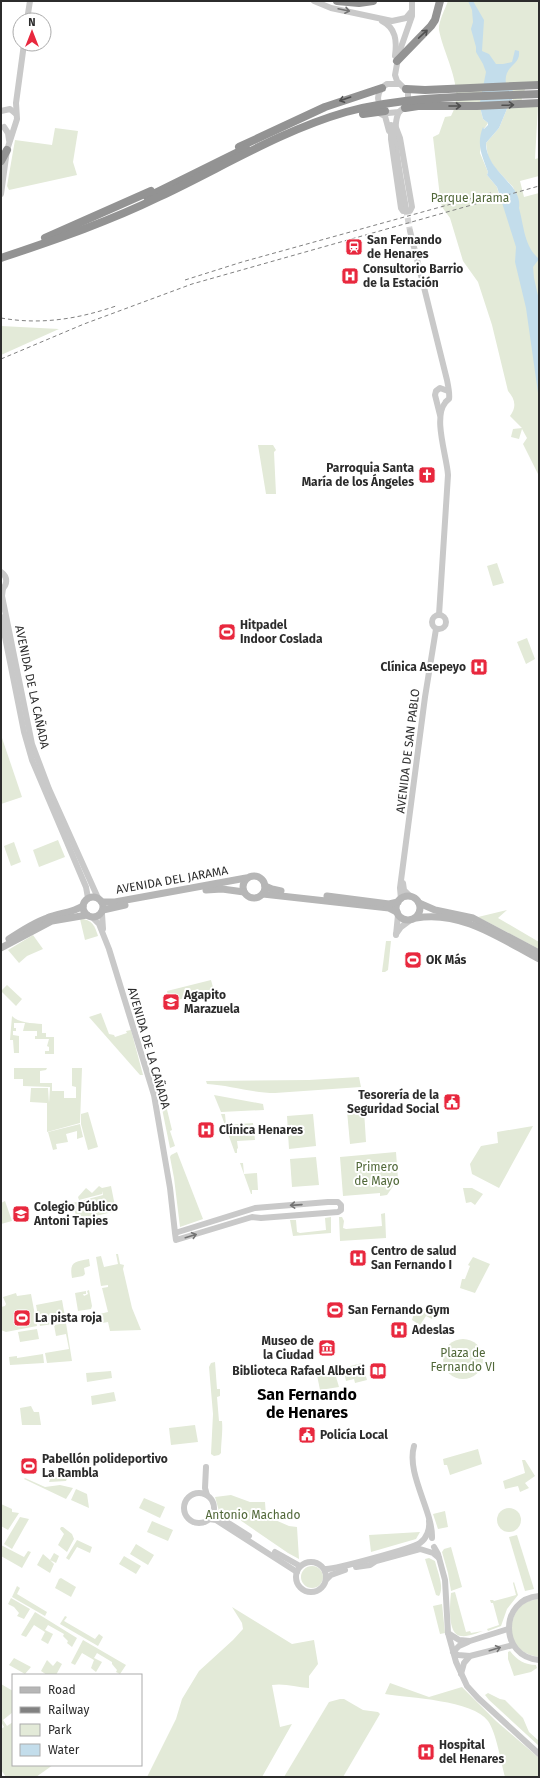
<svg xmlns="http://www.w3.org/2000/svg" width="540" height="1778" font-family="'Fira Sans',sans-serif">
<rect width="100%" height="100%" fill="#fff"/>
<!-- green -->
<g fill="#e3ead8" fill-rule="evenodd">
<path d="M448,1H539V82H528L522,97L521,107L538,106L535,159L539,158V176L520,181L524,197L539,193V476L523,444L527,438L522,429L519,439L511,437L513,429L522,428L510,416C517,407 515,399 508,391L492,325L478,282L463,261L450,218L442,207L440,197L433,137L439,134L445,117L451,116C466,89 444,57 439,30C438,23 445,9 448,1ZM495,98H514L509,104L499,128L486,143L488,157L495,168L513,187L517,198L501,203L497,187L487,175L488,172L480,153L483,128L484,129L488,123L483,119L481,111Z"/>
<path d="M55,128L78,131L73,162L77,175L9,190L7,186L15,140L52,145Z"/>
<path d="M1,326L59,329L1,355Z"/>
<path d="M258,445H273L276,450L274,452L276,494H266Z"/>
<path d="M497,563L504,583L493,586L487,566Z"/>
<path d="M527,638L535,659L526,664L517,642Z"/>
<path d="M1,735L22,797L1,804Z"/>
<path d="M58,840L65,857L39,867L33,850Z"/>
<path d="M14,842L21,862L11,866L4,846Z"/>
<path d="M507,910L498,918L539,942V949L478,917Z"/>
<path d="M80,919C92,919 95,926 98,936L85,940Z"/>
<path d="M33,935L43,949L27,956L19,963L8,950Z"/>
<path d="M386,941H391L388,970L385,972H382Z"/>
<path d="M211,980L214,991L169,1002L167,991Z"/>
<path d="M7,985L22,999L16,1006L1,991Z"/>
<path d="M101,1013L109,1034L114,1035L115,1037L127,1033L126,1031L131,1030L143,1075H140L89,1017Z"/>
<path d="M12,1016C18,1023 32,1023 42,1024V1033H46V1037H54V1054H45V1051H49V1047L47,1046L49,1039H35V1036H37V1031H23L25,1023H14V1028H16V1031H13V1035L19,1036V1053H14L13,1040H10Z"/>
<path d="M14,1068H47L46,1070L40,1071V1083H52V1091H64V1098H76V1087L72,1086V1068H82L80,1123L47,1132V1103L30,1102L31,1088H48L49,1103L50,1087L23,1086V1079H14Z"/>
<path d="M359,1077L361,1087L275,1093C252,1093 229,1085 207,1084L206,1081L309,1080Z"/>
<path d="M158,1089H162L172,1130L170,1131L175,1146L170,1148Z"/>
<path d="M214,1095L263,1104L264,1110L221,1112Z"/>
<path d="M364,1110L366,1142L350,1144L347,1111Z"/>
<path d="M88,1112L98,1147L88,1150L81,1124V1114Z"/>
<path d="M221,1114H225L226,1125L253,1123L255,1140L237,1141L238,1148L237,1149V1153H235Z"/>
<path d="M313,1114L316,1146L289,1149L287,1116Z"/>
<path d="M80,1124L83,1137L77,1139V1131L66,1134L68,1142L56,1144L57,1149L53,1150L48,1132Z"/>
<path d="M533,1126L499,1188L472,1174L470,1164L481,1146L498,1143L497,1132Z"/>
<path d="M177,1152L203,1219L180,1227L174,1178L170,1157L171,1155Z"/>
<path d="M396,1152L398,1179L387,1195L380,1196V1193L343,1196L340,1157Z"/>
<path d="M316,1157L319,1185L292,1187L290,1159Z"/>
<path d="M240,1163H243L244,1174L257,1173L258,1190H252V1194H251Z"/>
<path d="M99,1186L102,1188L111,1186L115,1206L113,1212L77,1220L73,1203L103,1195L102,1191V1194L79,1200L78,1197L86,1188L92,1193Z"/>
<path d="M463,1188H472L483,1194L475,1205L471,1202L466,1203Z"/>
<path d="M5,1201L12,1221L1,1224V1203Z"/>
<path d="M385,1213L386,1238L340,1241L339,1217H342L344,1221L343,1228L346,1229L382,1226L381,1214Z"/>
<path d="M331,1217V1233L293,1236L290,1220H296L297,1232L300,1233L326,1230L325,1218Z"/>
<path d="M116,1254H118L120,1264L124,1265L123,1269L132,1308L141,1330L110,1331L108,1322L96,1324L95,1315L108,1312L102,1288L108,1287V1285L101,1286L96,1257L101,1256L104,1267L118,1264Z"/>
<path d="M473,1257L490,1264L475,1293L460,1288L462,1279H465L470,1266L468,1265Z"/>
<path d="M89,1259L90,1266L84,1268L85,1274L83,1276L72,1278C69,1261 75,1262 89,1259Z"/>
<path d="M89,1290L92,1306L91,1309L78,1311L75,1293L86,1291V1294H83L84,1296L88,1294L87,1291Z"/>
<path d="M16,1293L17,1296L31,1294L37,1326L6,1332L1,1330V1307L5,1306L6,1304L3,1297Z"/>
<path d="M62,1300L66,1322L40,1326L36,1305Z"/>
<path d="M416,1306L435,1313L432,1319L426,1316L420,1325L412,1320Z"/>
<path d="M66,1323L72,1361L47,1363L45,1353L69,1349L66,1334L56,1336L54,1325Z"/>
<path d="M37,1329L39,1339L20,1342L18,1332Z"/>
<circle cx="463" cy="1359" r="20"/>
<path d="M43,1354L44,1363L10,1365L9,1357L17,1356V1358Z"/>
<path d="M215,1362L217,1389H220V1396L217,1397L219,1421H222C223,1432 221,1442 221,1453L219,1455L214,1456L211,1454L213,1414L209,1367L211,1363Z"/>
<path d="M362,1363L367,1380L355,1383L354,1379L346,1381L343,1368Z"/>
<path d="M334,1370L339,1387L320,1390L317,1375Z"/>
<path d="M111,1371L112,1378L87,1382L86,1373Z"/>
<path d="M114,1392L116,1401L92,1405L91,1396Z"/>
<path d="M31,1406L34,1412H39L41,1425H22L20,1408Z"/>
<path d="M195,1425L198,1442L171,1445L169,1428Z"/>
<path d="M478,1449L482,1464L450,1475L447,1465H444L443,1459Z"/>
<path d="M522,1460H525L535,1476L525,1483L529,1488L520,1492L518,1486L505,1489L503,1481L525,1473Z"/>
<path d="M71,1469L66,1481L49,1482L53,1471Z"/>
<path d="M25,1478L45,1487L60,1485L73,1488L66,1499L24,1479Z"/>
<path d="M76,1489L87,1494L89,1508L71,1500Z"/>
<path d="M231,1495L250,1502H265L266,1516L289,1526L297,1527L299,1559L288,1553L240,1520L219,1511L215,1497Z"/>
<path d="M144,1498L165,1507L160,1518L139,1508Z"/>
<path d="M1,1504L12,1509V1512L19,1513L8,1530L1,1526Z"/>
<circle cx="509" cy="1520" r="12"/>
<path d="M445,1511L448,1527L438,1529L433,1514Z"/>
<path d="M20,1517L29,1519L12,1549L4,1544Z"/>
<path d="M152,1521L173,1530L168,1541L147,1532Z"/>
<path d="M61,1527H63L72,1534L74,1539L67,1552L58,1545L64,1534L60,1529Z"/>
<path d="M420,1532L416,1539L371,1552L369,1535Z"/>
<path d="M517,1535L534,1589L525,1591L509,1537Z"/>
<path d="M77,1540L92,1547L90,1553L77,1547L69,1560L66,1558Z"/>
<path d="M136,1544L154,1555L148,1565L130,1554Z"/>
<path d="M1,1545L24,1557L28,1551L31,1552L22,1568L1,1556Z"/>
<path d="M451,1547L462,1587L451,1591L448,1573L442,1552L444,1549Z"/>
<path d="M54,1553L59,1556L56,1563L50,1560L54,1564L50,1573L37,1565L43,1554L50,1560Z"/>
<path d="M124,1556L141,1566L136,1574L119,1564Z"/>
<path d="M429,1558L435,1561C437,1570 445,1588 439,1596L436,1595L425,1559Z"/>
<circle cx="312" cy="1577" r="11"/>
<path d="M61,1578L76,1587L71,1597L55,1588L59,1579Z"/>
<path d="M514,1582L518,1595L507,1609L501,1626L488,1631L487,1629L499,1625L493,1603H491L490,1600H493L494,1601L516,1595L513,1583Z"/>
<path d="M17,1586L20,1588L17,1594L47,1612L45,1616L12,1597Z"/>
<path d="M455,1592L466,1632L470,1631L471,1633L483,1631C477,1633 468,1637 461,1636C447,1635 450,1603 451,1593Z"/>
<path d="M11,1598L30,1609L24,1619L17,1616L19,1613L14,1607L8,1604Z"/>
<path d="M539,1599V1657C532,1656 527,1654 521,1650C506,1638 509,1611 527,1602C530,1600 535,1600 539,1599Z"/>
<path d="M442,1604L445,1633L440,1634L433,1606Z"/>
<path d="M232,1607L292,1644L314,1640L318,1664L309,1676V1688C296,1687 284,1683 272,1685L280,1727L292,1724L262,1777H147L176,1719L182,1699L199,1671L233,1640L243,1629L242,1623Z"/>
<path d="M35,1612L77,1638L72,1647L67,1643L68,1641L63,1636L64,1634L48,1625L45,1630L53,1634L48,1644L41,1640L45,1632L34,1625L26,1637L21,1635Z"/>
<path d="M65,1616L67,1617L64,1621L95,1639L99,1634L103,1637L98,1646L60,1624Z"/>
<path d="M83,1640L126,1665L120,1674L116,1672L117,1670L112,1664V1662L97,1653L94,1658L102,1662L96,1672L91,1668L94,1660L82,1653L75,1665L71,1663Z"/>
<path d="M510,1651C517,1660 525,1665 536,1665L537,1668L531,1672L514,1676L508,1659V1652Z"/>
<path d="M14,1658L31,1667L25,1674L9,1665Z"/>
<path d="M47,1660L53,1666L57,1661L62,1664L56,1675H47L41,1671Z"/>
<path d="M390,1683L429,1697L462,1687L496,1721L539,1758V1777H505C501,1762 496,1732 488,1721C473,1700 409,1698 385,1694Z"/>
<path d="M1,1684L13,1691V1712L3,1720L7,1726L13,1722V1765H53L36,1777H6L1,1770V1729L4,1727L1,1722Z"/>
<path d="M488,1693L500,1699L505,1700L523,1718L529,1732L539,1741V1746L489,1700L485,1695Z"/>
<path d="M340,1699H344L363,1710L378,1712L380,1714L343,1777H284L329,1702Z"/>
</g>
<!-- water -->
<path fill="#c3ddeb" d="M468,1H473L484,20L482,51L489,54L496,64H503L512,62L515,50L519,51C521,66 503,65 506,84L512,87L514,97L509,104L499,128L486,143C486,172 523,184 519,208C524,226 524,246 539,259L533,267L534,278L539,300V400L526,308L515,262L516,247L497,187L487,175L488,172C482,156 476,144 483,127L484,129L488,125V123L483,119L481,111L480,102L486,72L483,64L476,52V47L471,29L473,22L472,10Z"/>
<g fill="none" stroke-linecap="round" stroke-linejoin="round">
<!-- tertiary-tunnel -->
<path stroke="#d5d5d5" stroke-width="6" stroke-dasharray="6 3" stroke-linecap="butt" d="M406,209L410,231"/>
<!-- tertiary -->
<g stroke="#c9c9c9" stroke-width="6">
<path d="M314,1L331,8L392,21L406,18L411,12"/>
<path d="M27,20L30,1"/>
<path d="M382,21C396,28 397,41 395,56"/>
<path d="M399,84H387C374,91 376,107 388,113L399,112L408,104V92L397,81L395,75L399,53L412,16V1"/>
<path d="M1,111L10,109L16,114"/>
<path d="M377,112L385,116L389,131"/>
<path d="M399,112C389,130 403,187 406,209"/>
<path d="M391,125V139L401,208L403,211H410L412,207L400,138L395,125"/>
<path d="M4,127L8,133L9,140"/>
<path d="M1,194L7,150L17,119L16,103L24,44"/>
<path d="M410,231L447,380C448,385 450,394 449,399C448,400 446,401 445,403C433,418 447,457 448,475L439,615"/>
<path d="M440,415L435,395L436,391L440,388L448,391"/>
<path d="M1,572C8,577 8,585 1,590"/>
<path d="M3,588L2,596L32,744L49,789L98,898"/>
<circle cx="439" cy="622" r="7"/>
<path d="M1,617L24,732L32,760L86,887L88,898"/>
<path d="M403,883L404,890L410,896"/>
<path d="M401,899L400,888L425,697L436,629"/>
<path d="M102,914L103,929"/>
<path d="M93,918L99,924L109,949L154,1095L170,1188L175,1233L176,1240L252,1217L261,1218L338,1212L341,1210V1205L338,1202H328L255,1208L175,1233"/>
<path d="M396,934L401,927L409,921"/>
<path d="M396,935L398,915"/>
<path d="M414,1446C406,1474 433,1511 432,1538"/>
<path d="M206,1467L205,1488L207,1495"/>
<circle cx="199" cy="1508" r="15"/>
<path d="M214,1512L219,1517L249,1536"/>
<path d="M209,1519L216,1520L297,1572"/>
<path d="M434,1547L438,1554L445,1580L448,1633L456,1662L467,1686L478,1698L539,1754"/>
<path d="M275,1552L300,1566"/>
<circle cx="311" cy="1577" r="15"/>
<path d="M356,1567L370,1565L376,1561L420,1549L433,1553L439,1558"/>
<path d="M325,1569C334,1570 413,1548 420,1543C427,1538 430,1529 429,1521"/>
<path d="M327,1579L331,1575L345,1570"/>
<path d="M539,1596C499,1599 499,1657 539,1660"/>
<path d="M448,1633L459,1640L470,1641L508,1629"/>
<path d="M468,1642L459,1646L453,1652L458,1655L470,1656"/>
<path d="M461,1674L464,1663L470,1656L513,1645"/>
</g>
<!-- secondary -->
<g stroke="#b6b6b6" stroke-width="7">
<circle cx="254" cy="887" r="11"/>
<path d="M265,886L272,889L281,891"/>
<path d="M206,890L222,889L244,892"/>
<path d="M263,894L389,908L397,912"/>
<circle cx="408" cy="908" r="12"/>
<path d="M327,896L389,904L398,902"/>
<circle cx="93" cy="907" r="10"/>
<path d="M102,902H115L246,878"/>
<path d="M419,903L435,910L473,918L539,953"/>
<path d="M103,910L125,905"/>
<path d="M416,918C461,910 501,939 539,959"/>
<path d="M9,939C21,931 33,923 47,918C59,913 72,913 83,906"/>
<path d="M1,948L52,921L87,915"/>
</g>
<!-- motorway -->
<g stroke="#939393" stroke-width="8">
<path d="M337,1L359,3L373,1"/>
<path d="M397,61L431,26L435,20L440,1"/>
<path d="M406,89L425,90L539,85"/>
<path d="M405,108L418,106H477L539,103"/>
<path d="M363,114L385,111"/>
<path d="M239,147L325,107L382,88"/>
<path d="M1,161L7,150"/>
<path d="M147,197L246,148"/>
<path d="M45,238L151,191"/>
<path d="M1,258C54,240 108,222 159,197C221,168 280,131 346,112C408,95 475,97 539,94"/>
</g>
<!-- rail -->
<g stroke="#818181" stroke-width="1" stroke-dasharray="4 3" stroke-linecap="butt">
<path d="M185,280L242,262L491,193"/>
<path d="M1,318C41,325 78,319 116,306"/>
<path d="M1,359L84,324L192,284L539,186"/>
</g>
</g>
<!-- one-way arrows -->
<defs><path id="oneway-shaft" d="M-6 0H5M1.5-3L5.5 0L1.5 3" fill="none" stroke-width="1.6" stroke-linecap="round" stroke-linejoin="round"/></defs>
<g stroke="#737373">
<use href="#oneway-shaft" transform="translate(344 10) rotate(12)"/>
<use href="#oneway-shaft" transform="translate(296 1205) rotate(176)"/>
<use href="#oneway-shaft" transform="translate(191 1236) rotate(-17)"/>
<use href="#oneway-shaft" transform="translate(495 1649) rotate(-17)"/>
</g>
<g stroke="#505050">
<use href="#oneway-shaft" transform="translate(423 34) rotate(-43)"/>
<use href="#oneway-shaft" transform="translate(345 99) rotate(161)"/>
<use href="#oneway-shaft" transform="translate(508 105) rotate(-2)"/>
<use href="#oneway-shaft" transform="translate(455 106)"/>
</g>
<!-- icons -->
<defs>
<g id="station-square" transform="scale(0.9)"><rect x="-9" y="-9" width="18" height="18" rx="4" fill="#e8283e" stroke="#fff"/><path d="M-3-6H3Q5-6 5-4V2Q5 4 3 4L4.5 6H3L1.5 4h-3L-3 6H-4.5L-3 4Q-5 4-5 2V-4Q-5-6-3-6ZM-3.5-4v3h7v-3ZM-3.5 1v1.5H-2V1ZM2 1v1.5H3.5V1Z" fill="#fff"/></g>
<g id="hospital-square" transform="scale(0.9)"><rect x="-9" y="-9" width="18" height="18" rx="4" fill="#e8283e" stroke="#fff"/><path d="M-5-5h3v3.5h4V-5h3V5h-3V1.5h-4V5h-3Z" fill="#fff"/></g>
<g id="church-square" transform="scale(0.9)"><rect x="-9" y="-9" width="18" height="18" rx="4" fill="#e8283e" stroke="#fff"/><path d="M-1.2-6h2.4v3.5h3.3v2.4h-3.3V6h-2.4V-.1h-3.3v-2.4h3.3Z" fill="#fff"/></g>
<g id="stadium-square" transform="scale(0.9)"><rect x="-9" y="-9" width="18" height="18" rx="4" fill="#e8283e" stroke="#fff"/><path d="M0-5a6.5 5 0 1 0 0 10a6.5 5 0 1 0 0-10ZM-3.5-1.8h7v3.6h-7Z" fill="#fff"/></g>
<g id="school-square" transform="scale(0.9)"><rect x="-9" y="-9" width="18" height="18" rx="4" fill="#e8283e" stroke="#fff"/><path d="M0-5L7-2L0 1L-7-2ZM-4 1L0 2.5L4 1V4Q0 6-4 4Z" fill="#fff"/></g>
<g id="civic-square" transform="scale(0.9)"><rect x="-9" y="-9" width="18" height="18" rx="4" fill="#e8283e" stroke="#fff"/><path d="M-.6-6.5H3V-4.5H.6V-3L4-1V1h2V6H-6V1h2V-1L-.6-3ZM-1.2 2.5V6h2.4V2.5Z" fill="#fff"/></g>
<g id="museum-square" transform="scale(0.9)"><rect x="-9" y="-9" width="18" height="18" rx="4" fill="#e8283e" stroke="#fff"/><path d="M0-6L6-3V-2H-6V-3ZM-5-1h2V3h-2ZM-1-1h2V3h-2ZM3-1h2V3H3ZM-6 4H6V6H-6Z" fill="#fff"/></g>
<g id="library-square" transform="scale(0.9)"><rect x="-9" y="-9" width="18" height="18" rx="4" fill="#e8283e" stroke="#fff"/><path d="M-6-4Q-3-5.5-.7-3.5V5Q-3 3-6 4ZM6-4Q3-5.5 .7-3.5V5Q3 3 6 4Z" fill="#fff"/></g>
</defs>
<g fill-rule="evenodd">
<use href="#station-square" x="354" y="247"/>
<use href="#hospital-square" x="350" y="276"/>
<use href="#church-square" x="427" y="475"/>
<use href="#stadium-square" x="227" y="632"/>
<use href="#hospital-square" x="479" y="667"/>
<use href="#stadium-square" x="413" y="960"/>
<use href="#school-square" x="171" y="1002"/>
<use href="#civic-square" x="452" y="1102"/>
<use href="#hospital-square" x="206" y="1130"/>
<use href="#school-square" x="21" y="1214"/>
<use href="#hospital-square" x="358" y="1258"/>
<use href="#stadium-square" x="335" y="1310"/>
<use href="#stadium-square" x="22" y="1318"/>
<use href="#hospital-square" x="399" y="1330"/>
<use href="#museum-square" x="327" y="1348"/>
<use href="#library-square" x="378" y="1371"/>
<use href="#civic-square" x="307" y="1435"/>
<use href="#stadium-square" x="29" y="1466"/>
<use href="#hospital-square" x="426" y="1752"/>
</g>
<g text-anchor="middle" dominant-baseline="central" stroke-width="4" stroke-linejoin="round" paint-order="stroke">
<!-- park labels -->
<g font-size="12" fill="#516839" stroke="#fff">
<text x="470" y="198">Parque Jarama</text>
<text x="377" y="1167">Primero<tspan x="377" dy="14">de Mayo</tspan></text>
<text x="463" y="1353">Plaza de<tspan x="463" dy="14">Fernando VI</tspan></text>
<text x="253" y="1515">Antonio Machado</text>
</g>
<!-- poi labels -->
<g font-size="12" font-weight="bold" fill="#2c2c2c" stroke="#fff" text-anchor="start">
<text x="367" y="240">San Fernando<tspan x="367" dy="14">de Henares</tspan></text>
<text x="363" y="269">Consultorio Barrio<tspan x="363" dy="14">de la Estación</tspan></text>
<text x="414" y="468" text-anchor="end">Parroquia Santa<tspan x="414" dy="14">María de los Ángeles</tspan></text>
<text x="240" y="625">Hitpadel<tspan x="240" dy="14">Indoor Coslada</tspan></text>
<text x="466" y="667" text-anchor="end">Clínica Asepeyo</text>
<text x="426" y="960">OK Más</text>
<text x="184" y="995">Agapito<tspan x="184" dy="14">Marazuela</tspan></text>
<text x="439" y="1095" text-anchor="end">Tesorería de la<tspan x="439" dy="14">Seguridad Social</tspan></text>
<text x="219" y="1130">Clínica Henares</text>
<text x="34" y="1207">Colegio Público<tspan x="34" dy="14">Antoni Tapies</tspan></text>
<text x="371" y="1251">Centro de salud<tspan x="371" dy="14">San Fernando I</tspan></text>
<text x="348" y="1310">San Fernando Gym</text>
<text x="35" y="1318">La pista roja</text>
<text x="412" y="1330">Adeslas</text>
<text x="314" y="1341" text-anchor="end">Museo de<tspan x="314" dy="14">la Ciudad</tspan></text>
<text x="365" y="1371" text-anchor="end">Biblioteca Rafael Alberti</text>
<text x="320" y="1435">Policía Local</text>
<text x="42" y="1459">Pabellón polideportivo<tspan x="42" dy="14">La Rambla</tspan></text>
<text x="439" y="1745">Hospital<tspan x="439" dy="14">del Henares</tspan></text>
</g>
<!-- street labels -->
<g font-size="12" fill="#2c2c2c" stroke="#fff">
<text transform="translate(32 687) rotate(78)">AVENIDA DE LA CAÑADA</text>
<text transform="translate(408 751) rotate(-83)">AVENIDA DE SAN PABLO</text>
<text transform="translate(172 880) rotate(-10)">AVENIDA DEL JARAMA</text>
<text transform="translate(149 1048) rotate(74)">AVENIDA DE LA CAÑADA</text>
</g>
<!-- district labels -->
<g font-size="16" font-weight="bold" fill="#000" stroke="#fff">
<text x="307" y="1394">San Fernando<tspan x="307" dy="18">de Henares</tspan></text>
</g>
</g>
<!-- border -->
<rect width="540" height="1778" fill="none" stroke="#2c2c2c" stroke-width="4"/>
<!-- legend -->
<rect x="12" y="1674" width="130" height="92" fill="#ffffff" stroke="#ababab"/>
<rect x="20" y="1687" width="20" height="6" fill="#b6b6b6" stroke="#ababab"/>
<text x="48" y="1694" font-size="12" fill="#2c2c2c">Road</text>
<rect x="20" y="1707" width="20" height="6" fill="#818181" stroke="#ababab"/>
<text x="48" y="1714" font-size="12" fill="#2c2c2c">Railway</text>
<rect x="20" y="1724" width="20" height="12" fill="#e3ead8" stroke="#ababab"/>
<text x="48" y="1734" font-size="12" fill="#2c2c2c">Park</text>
<rect x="20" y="1744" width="20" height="12" fill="#c3ddeb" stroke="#ababab"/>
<text x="48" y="1754" font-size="12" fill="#2c2c2c">Water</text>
<!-- north arrow -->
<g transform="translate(32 32)"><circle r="19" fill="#ffffff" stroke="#ababab"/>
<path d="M0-3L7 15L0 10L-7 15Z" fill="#e8283e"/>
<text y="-6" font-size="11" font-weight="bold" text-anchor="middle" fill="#2c2c2c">N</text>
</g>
</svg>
